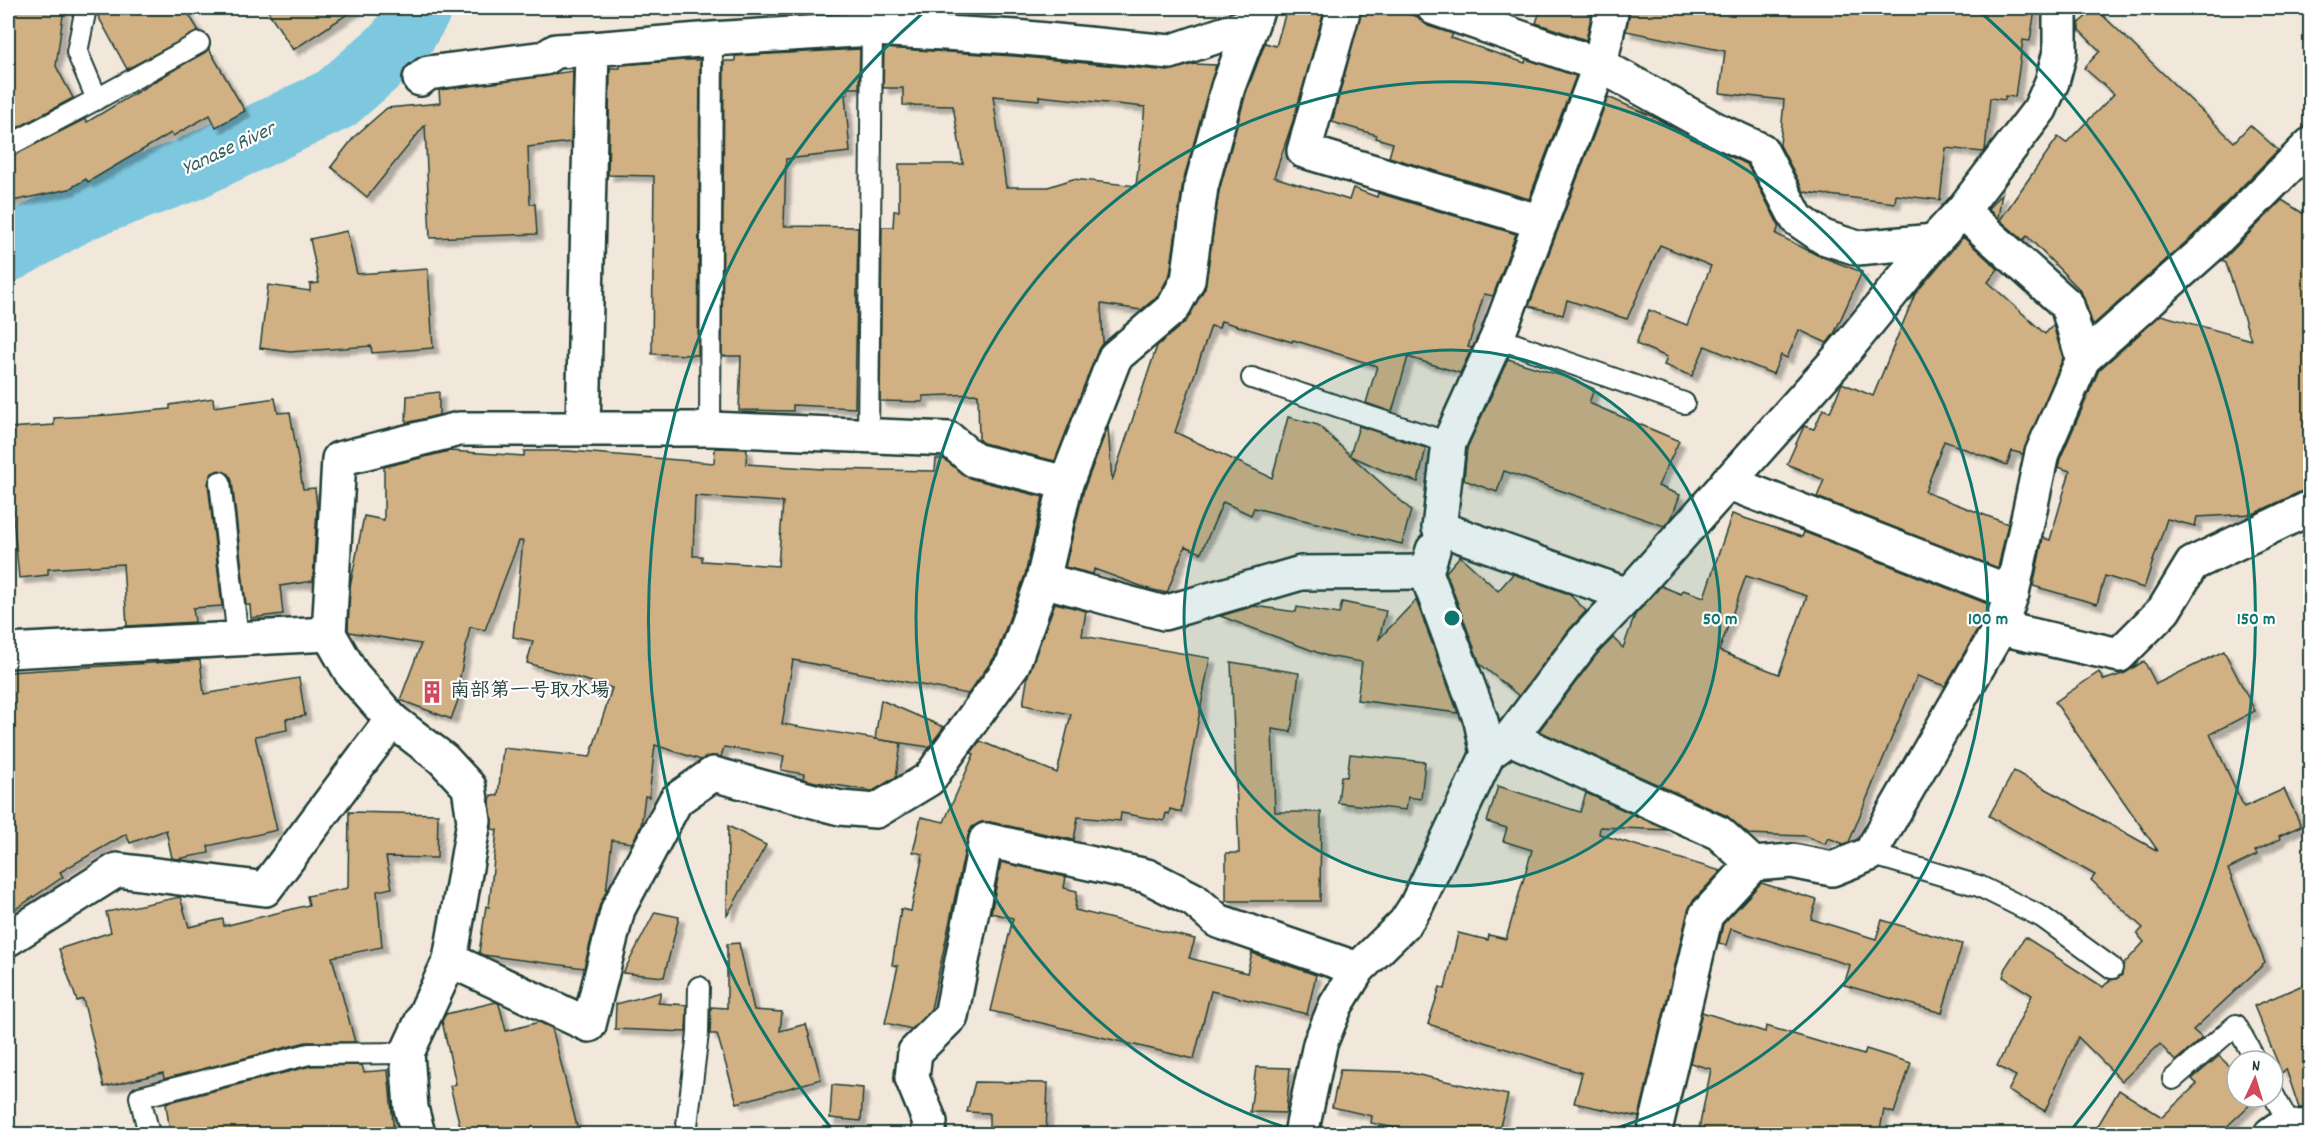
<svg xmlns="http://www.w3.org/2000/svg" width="2318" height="1142" font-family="Dekko,'Klee One',sans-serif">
<defs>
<filter id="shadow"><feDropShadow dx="5.5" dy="5.5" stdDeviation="1.5" flood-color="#0004"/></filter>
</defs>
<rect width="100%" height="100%" fill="#f1e7da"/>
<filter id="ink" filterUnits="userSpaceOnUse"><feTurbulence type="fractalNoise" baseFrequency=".0167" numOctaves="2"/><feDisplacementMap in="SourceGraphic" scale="12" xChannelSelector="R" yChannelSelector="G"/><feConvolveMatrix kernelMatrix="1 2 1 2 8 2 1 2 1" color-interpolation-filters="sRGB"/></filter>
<g filter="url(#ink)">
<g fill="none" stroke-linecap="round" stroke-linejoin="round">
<!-- river -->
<path stroke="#7ec8df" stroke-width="64" d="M8,250L81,209L185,171L336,99L398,45L420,8"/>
</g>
<!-- building -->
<g fill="#d1b084" stroke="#1f3d34" stroke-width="1.5" fill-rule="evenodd" filter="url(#shadow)">
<path d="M8,8H64L56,66L73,98L8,133Z"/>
<path d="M98,8H185L199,31L127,69L97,14Z"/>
<path d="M266,8H357L293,50Z"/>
<path d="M836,8H947L948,14L873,10L837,12Z"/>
<path d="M1287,8H1325L1296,112L1274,177L1349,200L1353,188L1377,197L1378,193L1516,234L1493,296L1484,294L1468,347L1472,348L1460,373L1408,357L1392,412L1366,403L1377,366L1293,340L1292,342L1221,321L1219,328L1211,326L1175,432L1272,478L1288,417L1318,425L1350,455L1359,426L1426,448L1418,482L1387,472L1351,456L1411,510L1402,544L1254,508L1251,515L1223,502L1201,553L1185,546L1167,593L1149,589L1094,569L1093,574L1065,567L1084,489L1108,426L1112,481L1157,346L1185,322L1205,288L1219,191L1246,93L1265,43L1276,46Z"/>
<path d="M1362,8H1389L1418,17L1428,26L1453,34L1451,38L1525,63L1526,59L1576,76L1529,199L1389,157L1393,143L1376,138L1377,135L1332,122Z"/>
<path d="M1541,8H1593L1586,40L1536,23Z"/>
<path d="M1630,8H2020L2035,10L2030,41L2023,40L2015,97L2005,96V100L1990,98L1985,151L1983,152L1946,148L1940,200L1896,195L1895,203L1804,192L1780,145L1784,100L1720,93L1725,51L1626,31Z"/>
<path d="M2095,8L2234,142L2250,125L2278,150L2196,233L2093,325L2081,291L2027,236L2023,240L2000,220L2058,137L2066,143L2114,94L2084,68L2100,51L2079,30V23Z"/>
<path d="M884,48L1014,56L1168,71L1194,64L1216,65L1183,182L1170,274L1158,296L1141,310L1101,304L1103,342L1098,350L1055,461L983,443L979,440L978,394L923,396V402L880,401L882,227H893L894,211H899V164H963L953,106L903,105V88H883ZM993,96L1039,100V96L1145,107L1136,186L1073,179L1048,187H1006Z"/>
<path d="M209,49L245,111L216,127L210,115L173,136L171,133L88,182L86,179L69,189L8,202V158L85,119L87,122Z"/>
<path d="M860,49L859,88H848V94H845L850,152L786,159L784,226L858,227L855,408L793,405V411L739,410L741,356H722L724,61H735V56Z"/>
<path d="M684,60H700L698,355L652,354L654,176L608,175L610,68H620V65Z"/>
<path d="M573,71L571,142L528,147L530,204H535L537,234L430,238L425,125L367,197L331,167L355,136L387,108L440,103L439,90Z"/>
<path d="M1608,97L1656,118L1686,136L1747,164L1779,226L1776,234L1817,255L1862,272L1834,334L1827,343L1799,330L1787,358L1781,355L1773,374L1705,346L1692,376L1664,365L1667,357L1636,344L1649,310L1687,325L1711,266L1660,245L1627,319L1567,300L1563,315L1529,306Z"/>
<path d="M2002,193L1998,218L1988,209Z"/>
<path d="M2282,200L2310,218V489L2302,491L2253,514L2197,517L2195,526L2167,519L2144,588L2105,576L2097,604L2033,586L2043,538L2050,540L2070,471L2058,467L2060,459L2099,370L2161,315L2251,340L2226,263L2222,261Z"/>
<path d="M347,231L357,274L428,269L433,348L372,353L371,346L290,352L260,348L268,285L310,291V284L319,283L310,239Z"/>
<path d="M1963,237L1998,269L1988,282L2045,334L2053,325L2063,358L2023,454L2012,451L2007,465L1944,441L1925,492L2008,524L1998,568L1817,497L1824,480L1787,464L1804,426L1814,429L1823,409L1830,412L1842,383L1873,396L1915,294Z"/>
<path d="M1508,359L1569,378L1594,389L1589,403L1679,441L1658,486L1680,495L1671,519L1664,526L1504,471L1497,492L1464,480L1467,448Z"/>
<path d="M439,392V415L406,423L407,396Z"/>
<path d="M213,398L214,407L275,398L278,413L290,412L303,489L315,488L317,507L313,581L280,586L283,614L251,618L250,605H246L232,481L229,474L219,470L212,473L208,483L222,606L193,608L195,622L127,626L123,564L48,569V575L19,578L10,484L8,485V428L54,425V418L109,415L170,409V405Z"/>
<path d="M715,448L747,449L746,464L823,469L935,471L936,459H944L969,478L1043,497L1025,575L996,655L968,694L793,660L782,724L901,743L896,777L873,791L816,782L803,779L804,774L781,770L784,756L724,747L721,757L710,756L701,760L655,745L649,797L645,796L641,826L632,843L612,840L606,892L600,904L584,968L483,955L479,953L486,906L489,907L497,830L492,829L490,802L491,795L498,796L503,748L590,757L612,688L527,663L533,641L513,637L523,541H519L485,630L470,627L459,682L464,684L451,719L400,700L421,644L349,632L348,629L350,587L364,516L384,520V467L449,451L524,456V451H568L714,463ZM695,496L783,502L778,566L702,561V556H693Z"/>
<path d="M1732,514L1802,537L1804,532L1988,604L1983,620L1945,686L1917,676L1849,842L1844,844L1828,838L1825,844L1805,836L1748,834L1727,816L1539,731L1597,654L1613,638L1623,648L1635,615L1661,586L1681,594L1683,590L1704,597ZM1746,576L1807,596L1779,674L1719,651Z"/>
<path d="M1460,556L1498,591L1513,574L1569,594L1586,611L1568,631L1519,696L1480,664L1446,572Z"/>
<path d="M1416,600L1458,713L1357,700L1362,662L1327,656L1220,616L1255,606L1296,612L1297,607L1339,614L1342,602L1386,611L1379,639Z"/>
<path d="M1055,603L1086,611L1082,636L1210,658L1181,812L1170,809L1169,814L1166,813L1164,821L1121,813L1120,821L1078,817L1074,840L990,822H981L972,827L968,836L931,1009L912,1029L885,1023L898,966L892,965L901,909L911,911L923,854L913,852L921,817L944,822L974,754L971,753L980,741L1057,773L1071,714L1023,705L1028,675Z"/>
<path d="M2224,651L2255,711L2210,734L2244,807L2284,789L2301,826L2279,836L2280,839L2255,851L2257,855L2228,869L2265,963L2193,1030L2202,1038L2175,1061L2160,1044L2122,1081L2078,1037L2045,1111L2008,1091L2016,1076L1997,1066L2032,995L2003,977L2007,965L2025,937L2103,987L2110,980L2116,979L2122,975L2123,965L2144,942L2137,934L2143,928L2091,880L2095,875L1989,816L2014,771L2158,851L2055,702L2099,672L2104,680L2125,673L2144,661L2156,684Z"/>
<path d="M200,660L204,694L299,678L305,716L286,719L287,730L255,736L277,830L208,846L209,853L177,859L172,858L166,830L130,843L126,834L60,872L63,877L8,914V672Z"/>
<path d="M1231,662L1299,673L1291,732L1272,729L1275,812H1321L1320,901H1226V853H1239Z"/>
<path d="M881,700L927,720L944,727L929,747L875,739Z"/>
<path d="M1350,754L1425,762L1421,799L1408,797L1406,810L1338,803L1341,776L1347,777Z"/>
<path d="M1498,786L1580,812L1586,793L1668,830L1600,827L1599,834L1721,871L1692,902L1688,911L1639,1117L1574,1103L1582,1073L1428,1024L1440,987L1445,989L1458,933L1488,940L1489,935L1506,939L1532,850L1503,841L1507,828L1487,822Z"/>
<path d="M349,812L438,814L437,858L386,857L392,888L377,891L382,947L332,957L355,1042H306L164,1079L163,1073L104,1087L83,999L77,1001L59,949L111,932L106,912L180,897L189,927L223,919L224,926L309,905L307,896L348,888Z"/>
<path d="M728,826L766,845L727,916Z"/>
<path d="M1001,862L1066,877L1064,888L1077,891L1075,910L1195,939L1189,958L1247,973L1252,953L1316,975L1307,1014L1211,991L1194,1059L991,1011L1013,918L991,913Z"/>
<path d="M1761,883L1817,900L1811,919L1876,939L1882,920L1962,944L1942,1013L1844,985L1850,965L1731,929L1726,945L1719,943L1723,924Z"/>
<path d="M655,912L679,917L664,977L623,973Z"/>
<path d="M739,943L754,1010L782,1012L780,1031L806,1024L821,1079L737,1103L717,1034H710L711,1007L727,1008V944Z"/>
<path d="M2310,982V1108H2299L2286,1069L2282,1073L2254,1006Z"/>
<path d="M661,992L658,1003L687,1005L686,1032L615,1029L616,1004Z"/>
<path d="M496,1002L499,1004L506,1031L539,1022L552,1028L579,1134H462L450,1086L456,1084L442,1021L446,1014Z"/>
<path d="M1702,1012L1765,1032L1766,1026L1864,1055L1866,1049L1911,1063L1894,1113L1884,1110L1879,1134H1698L1711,1069L1690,1063Z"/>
<path d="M2219,1056L2237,1074V1097H2258L2219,1134H2093L2119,1090L2162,1117L2197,1084L2192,1079Z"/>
<path d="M362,1065L364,1072L388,1070L394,1134H170L166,1103L311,1066Z"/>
<path d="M1256,1067L1290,1068L1286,1113L1250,1112Z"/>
<path d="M1340,1070L1406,1072L1508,1095L1498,1134H1424L1371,1123L1372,1116L1332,1107Z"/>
<path d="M975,1082L1048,1083L1046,1134H989V1113L967,1112Z"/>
<path d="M832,1085L863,1088L861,1121L830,1118Z"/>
</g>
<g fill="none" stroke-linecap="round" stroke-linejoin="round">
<!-- lane casing -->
<g stroke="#1f3d34" stroke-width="24">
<g id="lane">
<path d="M97,99L199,43"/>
<path d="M8,146L97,99L77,52L86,8"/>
<path d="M1497,338L1684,403"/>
<path d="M1252,378L1449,443"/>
<path d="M710,429L712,39"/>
<path d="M868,435L872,29"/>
<path d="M220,482L238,639"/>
<path d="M1870,854L1979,886L2042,917L2112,968"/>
<path d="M2173,1079L2236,1025L2256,1061"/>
<path d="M2273,1094L2291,1127"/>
<path d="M149,1134L140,1097L309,1054L407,1053"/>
<path d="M686,1134L698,1033L699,987"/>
</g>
</g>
<!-- street casing -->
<g stroke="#1f3d34" stroke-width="38">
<g id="street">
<path d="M1344,8L1304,151L1541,222"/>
<path d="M1434,8L1600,65L1715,129L1761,150L1797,219L1823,237L1857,248L1934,241"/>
<path d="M1612,8L1600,65L1497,338L1449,443L1439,528L1628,595"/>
<path d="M420,79L428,73L545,58L556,51L592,49"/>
<path d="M1962,211L2067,305L2083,359"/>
<path d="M583,428L592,49L712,39L872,29L1015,37L1170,52L1250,25"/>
<path d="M1727,482L2012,593"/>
<path d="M1433,550L1426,572L1481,721L1488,754"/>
<path d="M1043,580L1164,613L1301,573L1426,572"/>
<path d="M2000,628L2119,655L2164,610L2192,564L2310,508"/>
<path d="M8,651L329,634"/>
<path d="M1510,738L1719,833L1753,864"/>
<path d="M8,939L117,870L265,889L392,720"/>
<path d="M450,960L589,1025L618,909L676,800L713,774L840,808L876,811L929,779L1013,664L1043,580L1066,483L1115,357L1173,308L1188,280L1201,187L1228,87L1258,8"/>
<path d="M418,1134L411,1108L407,1053L450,960L474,821L469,787L443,759L392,720L352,674L329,634L339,459L459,429H710L949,439L974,460L1066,483"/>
<path d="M928,1134L930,1122L912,1078L915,1052L951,1016L986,840L1147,876L1194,900L1218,921L1358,969"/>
<path d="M1301,1134L1320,1044L1336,1005L1358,969L1405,923L1416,906L1488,754L1510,738L1583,642L1628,595L1839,358L1934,241L1962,211L2040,109L2052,82L2060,52V8"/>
<path d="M1654,1134L1706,915L1753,864L1792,861L1832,869L1870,854L2000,628L2012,593L2042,453L2083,359L2209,247L2310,145"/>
<path d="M2271,1134L2278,1129L2310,1126"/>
</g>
</g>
<!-- lane -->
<use href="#lane" stroke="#fff" stroke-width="20"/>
<!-- street -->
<use href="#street" stroke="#fff" stroke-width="33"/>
</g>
</g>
<!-- distance rings -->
<circle cx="1452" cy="618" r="268" fill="#0f766e" fill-opacity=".12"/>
<g fill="none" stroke="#0f766e" stroke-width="3">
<circle cx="1452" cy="618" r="268"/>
<path d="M1304 1133A536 536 0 1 1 1600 1133"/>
<path d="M832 1129A804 804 0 0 1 925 11M1979 11A804 804 0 0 1 2072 1129"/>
</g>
<!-- icons -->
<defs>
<g id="building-bare" transform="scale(1.8)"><path d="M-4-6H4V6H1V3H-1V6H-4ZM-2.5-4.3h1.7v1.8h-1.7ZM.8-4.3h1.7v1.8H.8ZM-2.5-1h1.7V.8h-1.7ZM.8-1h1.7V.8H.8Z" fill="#d1495b" stroke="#fff" stroke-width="2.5" paint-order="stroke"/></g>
</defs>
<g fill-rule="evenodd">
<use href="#building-bare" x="432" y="692"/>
</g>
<g text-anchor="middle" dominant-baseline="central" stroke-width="4.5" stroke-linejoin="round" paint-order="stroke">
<!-- poi labels -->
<g font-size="20" font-weight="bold" fill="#1f3d34" stroke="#fff" text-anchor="start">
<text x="450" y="692">南部第一号取水場</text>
</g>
<!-- water labels -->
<g font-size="21" font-style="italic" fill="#37605f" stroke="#fff">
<text transform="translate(229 150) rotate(-25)">Yanase River</text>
</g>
</g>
<circle cx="1452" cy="618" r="9" fill="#0f766e" stroke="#fff" stroke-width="3"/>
<g font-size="18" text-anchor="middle" font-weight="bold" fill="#0f766e" stroke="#fff" stroke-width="4.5" stroke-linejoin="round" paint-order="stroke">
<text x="1720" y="624">50 m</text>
<text x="1988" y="624">100 m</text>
<text x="2256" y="624">150 m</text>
</g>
<!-- margin -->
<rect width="2318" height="1142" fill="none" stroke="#fff" stroke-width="30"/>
<rect x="15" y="15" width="2288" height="1112" fill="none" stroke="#1f3d34" stroke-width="2" filter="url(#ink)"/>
<!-- north arrow -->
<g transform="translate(2255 1079) rotate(4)"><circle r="28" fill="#ffffff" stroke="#a5b1ae" stroke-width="1.5"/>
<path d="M0-4.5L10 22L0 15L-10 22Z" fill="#d1495b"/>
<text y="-9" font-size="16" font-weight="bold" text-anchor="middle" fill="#1f3d34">N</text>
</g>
</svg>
